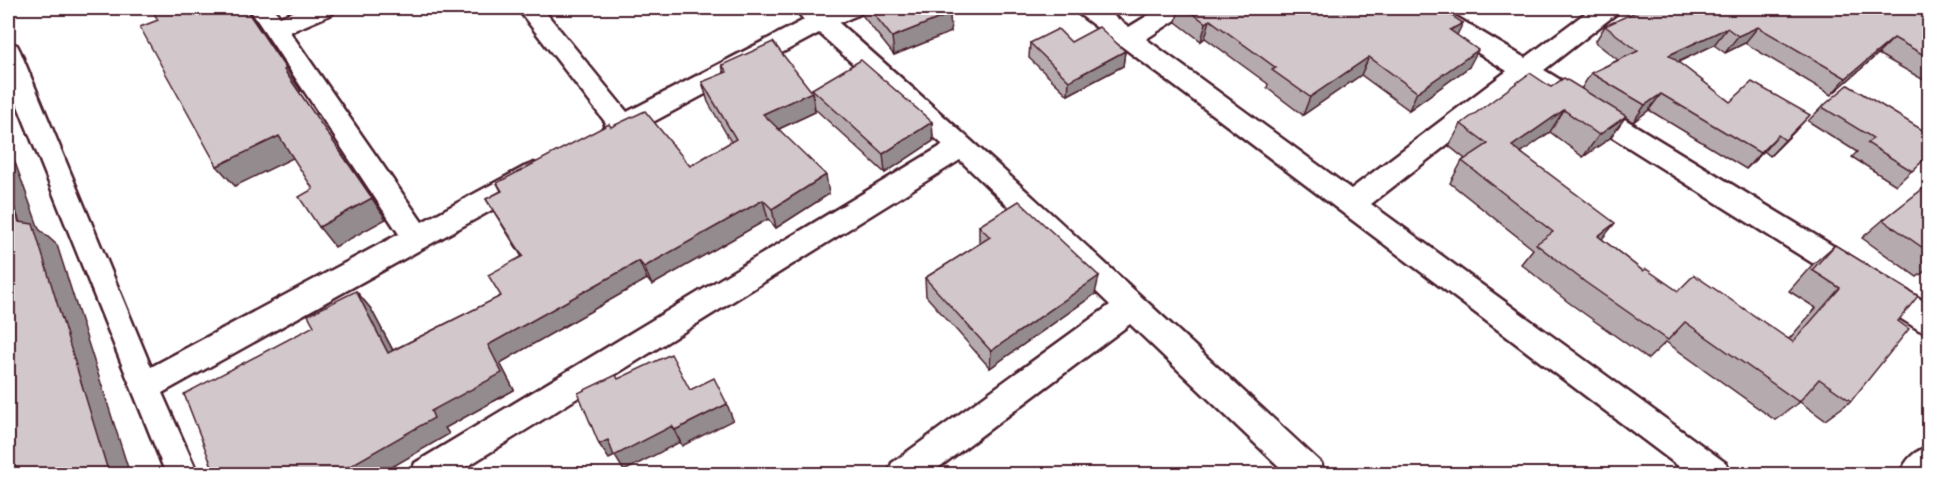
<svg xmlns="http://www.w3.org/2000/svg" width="1937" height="482" font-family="'Playpen Sans',sans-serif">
<rect width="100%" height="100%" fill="#fff"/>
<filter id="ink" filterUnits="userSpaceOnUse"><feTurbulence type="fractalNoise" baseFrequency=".0167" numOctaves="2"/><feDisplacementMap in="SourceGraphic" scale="12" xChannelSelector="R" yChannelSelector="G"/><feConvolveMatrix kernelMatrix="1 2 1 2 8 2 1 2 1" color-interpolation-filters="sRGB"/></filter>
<g filter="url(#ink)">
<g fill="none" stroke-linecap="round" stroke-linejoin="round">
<!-- street casing -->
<g stroke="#4a1f2b" stroke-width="5">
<g id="street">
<path d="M249,8H273L280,17L303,8H336L332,14L290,32L422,222L524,167L534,163L544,167L548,174L544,181L162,393L198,474H166L8,81V42L17,45L20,51L151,367L399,234Z"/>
<path d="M517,8H542L627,112L804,20L797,11L799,8H820L824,11L831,8H864L860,14L839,23C1003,167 1161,315 1321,463L1325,474H1287L1130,324L930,474H888L892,463L1110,305L960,160L455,474H411L415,463L943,145L819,33L623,138L614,141L605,138L601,131L606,123Z"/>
<path d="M1075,8H1103L1129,27L1160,8H1189L1185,14L1146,39L1351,189L1507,71L1416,14L1412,8H1441L1525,58L1592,8H1620L1616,14L1544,70L1930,305V334L1919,330L1526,83L1371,204L1726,463L1730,474H1689L1079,14Z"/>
</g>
</g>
<!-- secondary casing -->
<g stroke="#4a1f2b" stroke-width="5">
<path id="secondary" d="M1930,446V474H1900C1906,459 1914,451 1930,446Z"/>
</g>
<!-- street -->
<use href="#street" fill="#fff" fill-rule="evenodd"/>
<!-- secondary -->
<use href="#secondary" fill="#fff" fill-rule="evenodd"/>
</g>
<!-- wall -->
<g fill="#b5abaf" stroke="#4a1f2b" stroke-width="1.5">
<path d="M861,8H949L951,32L894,55L862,15Z"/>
<path d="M1179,8H1440L1457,35L1469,67L1409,110L1361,75L1303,115L1267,88L1268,84L1205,38L1201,41L1176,22Z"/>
<path d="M1495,8H1528L1509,13Z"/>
<path d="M1916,11L1929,18V83L1878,54L1831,95L1745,43L1725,53L1714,45L1678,62L1730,102L1795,131L1770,156L1764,151L1746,169L1649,110L1633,122L1625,117L1610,138L1583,157L1550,132L1521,152L1602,239L1643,271L1678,291L1789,339L1816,308L1789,291L1812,265L1835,245L1898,321L1851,401L1825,420L1800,402L1775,420L1666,342L1648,359L1568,302L1521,264L1533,249L1450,183L1462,161L1465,159L1449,146L1461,124L1551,87L1581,89L1591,73L1618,60L1595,42L1605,26Z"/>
<path d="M1071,42L1125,51L1123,66L1068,95L1029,58L1030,43Z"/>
<path d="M722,65L815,112L779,129L829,194L776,228L768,219L652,285L647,279L500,363L514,390L445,428L449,434L314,326L356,291L371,309L393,350L501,296L522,257L486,199L501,191L497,183L611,127L690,166L731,142L708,102L702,82L724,74Z"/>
<path d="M812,89L932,122L933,141L885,173L815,109Z"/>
<path d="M1822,107L1929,155L1896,185L1852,157L1857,152L1808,121Z"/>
<path d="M1929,184V268L1917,277L1862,238L1883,220Z"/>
<path d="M979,226L1095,294L990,368L926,296L925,278L979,244Z"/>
</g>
<!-- shaded-wall -->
<g fill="#938b8e" stroke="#4a1f2b" stroke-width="1.5">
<path d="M245,8H248L247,9L301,91L299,92L386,219L335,247L319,227L372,198L284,70Z"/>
<path d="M1512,8H1528L1509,13Z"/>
<path d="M1913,8H1921L1896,25Z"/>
<path d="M950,14L951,32L894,55L892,37Z"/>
<path d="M1210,20L1205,38L1201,41L1206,23Z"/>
<path d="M1463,23L1454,41L1450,30Z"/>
<path d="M1758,27L1745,43L1725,53L1738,36Z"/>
<path d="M1727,28L1714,45L1657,72L1669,55Z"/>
<path d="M1894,38L1878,54L1831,95L1846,78Z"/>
<path d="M1478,50L1469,67L1409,110L1417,92Z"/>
<path d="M1125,51L1123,66L1068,95L1069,81Z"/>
<path d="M1369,57L1361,75L1303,115L1310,97Z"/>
<path d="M812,92L815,112L768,134L763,114Z"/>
<path d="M1661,94L1649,110L1633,122L1645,105Z"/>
<path d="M1564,110L1550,132L1499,168L1512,146Z"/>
<path d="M1810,115L1795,131L1770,156L1785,140Z"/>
<path d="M1626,116L1610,138L1583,157L1599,135Z"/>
<path d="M932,122L933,141L885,173L883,154Z"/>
<path d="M1778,135L1764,151L1746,169L1760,153Z"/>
<path d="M279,136L295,157L235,186L217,166Z"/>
<path d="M8,143L39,229L57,245L130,474H109L8,189Z"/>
<path d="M826,175L829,194L776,228L772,209Z"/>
<path d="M763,200L768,219L652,285L644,267Z"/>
<path d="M1615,223L1598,244V236Z"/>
<path d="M639,261L647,279L500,363L514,390L445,428L449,434L380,474H336L488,345Z"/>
<path d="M1099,276L1095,294L990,368L991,351Z"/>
<path d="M356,291L371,309L403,370L388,353Z"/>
<path d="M727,404L733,420L682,446L675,430Z"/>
<path d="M672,426L680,442L624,471L615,456L609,459L599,444L608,440Z"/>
</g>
<!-- building -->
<g fill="#d2c7cb" stroke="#4a1f2b" stroke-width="1.5">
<path d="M151,8H245L286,69L284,70L372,198L319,227L299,197L313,189L279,136L217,166L140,27L158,20Z"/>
<path d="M869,8H945L950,14L892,37Z"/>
<path d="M1185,8H1440L1463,23L1450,30L1478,50L1417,92L1369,57L1310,97L1272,70L1276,68L1210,20L1206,23Z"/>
<path d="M1644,8H1913L1912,9L1929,18V58L1894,38L1846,78L1758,27L1738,36L1727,28L1669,55L1730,102L1752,82L1810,115L1785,140L1778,135L1760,153L1661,94L1645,105L1591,73L1638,51L1605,26Z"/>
<path d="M1099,27L1125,51L1069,81L1030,43L1058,29L1071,42Z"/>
<path d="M773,42L812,92L763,114L826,175L772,209L763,200L644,267L639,261L488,345L502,373L431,411L434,418L336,474H215L184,394L314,326L308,315L356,291L388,353L501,296L488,275L523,256L486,199L502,191L497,183L609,124L611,127L645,111L690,166L736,139L702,82L727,72L722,65Z"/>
<path d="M861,60L932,122L883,154L812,89Z"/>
<path d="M1530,73L1551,87L1564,78L1626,116L1599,135L1564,110L1512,146L1615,223L1598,236L1643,271L1646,269L1678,291L1694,275L1793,342L1840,288L1812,270L1835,245L1918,296L1898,321L1909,329L1851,401L1819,379L1799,402L1685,322L1668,340L1585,282L1536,244L1553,232L1462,161L1488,144L1461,124Z"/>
<path d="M1848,85L1929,134V155L1912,171L1867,143L1873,138L1822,107Z"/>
<path d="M1929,184V252L1883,220Z"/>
<path d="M8,189L19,222L33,224L109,474H8Z"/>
<path d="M1019,201L1099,276L991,351L925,278L990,237L979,226Z"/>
<path d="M671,354L690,390L714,378L727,404L675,430L672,426L614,456L608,440L599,444L578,393L616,375L618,379Z"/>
</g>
</g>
<!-- margin -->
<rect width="1937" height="482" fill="none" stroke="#fff" stroke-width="30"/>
<rect x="15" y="15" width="1907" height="452" fill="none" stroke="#4a1f2b" stroke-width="2" filter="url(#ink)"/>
</svg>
